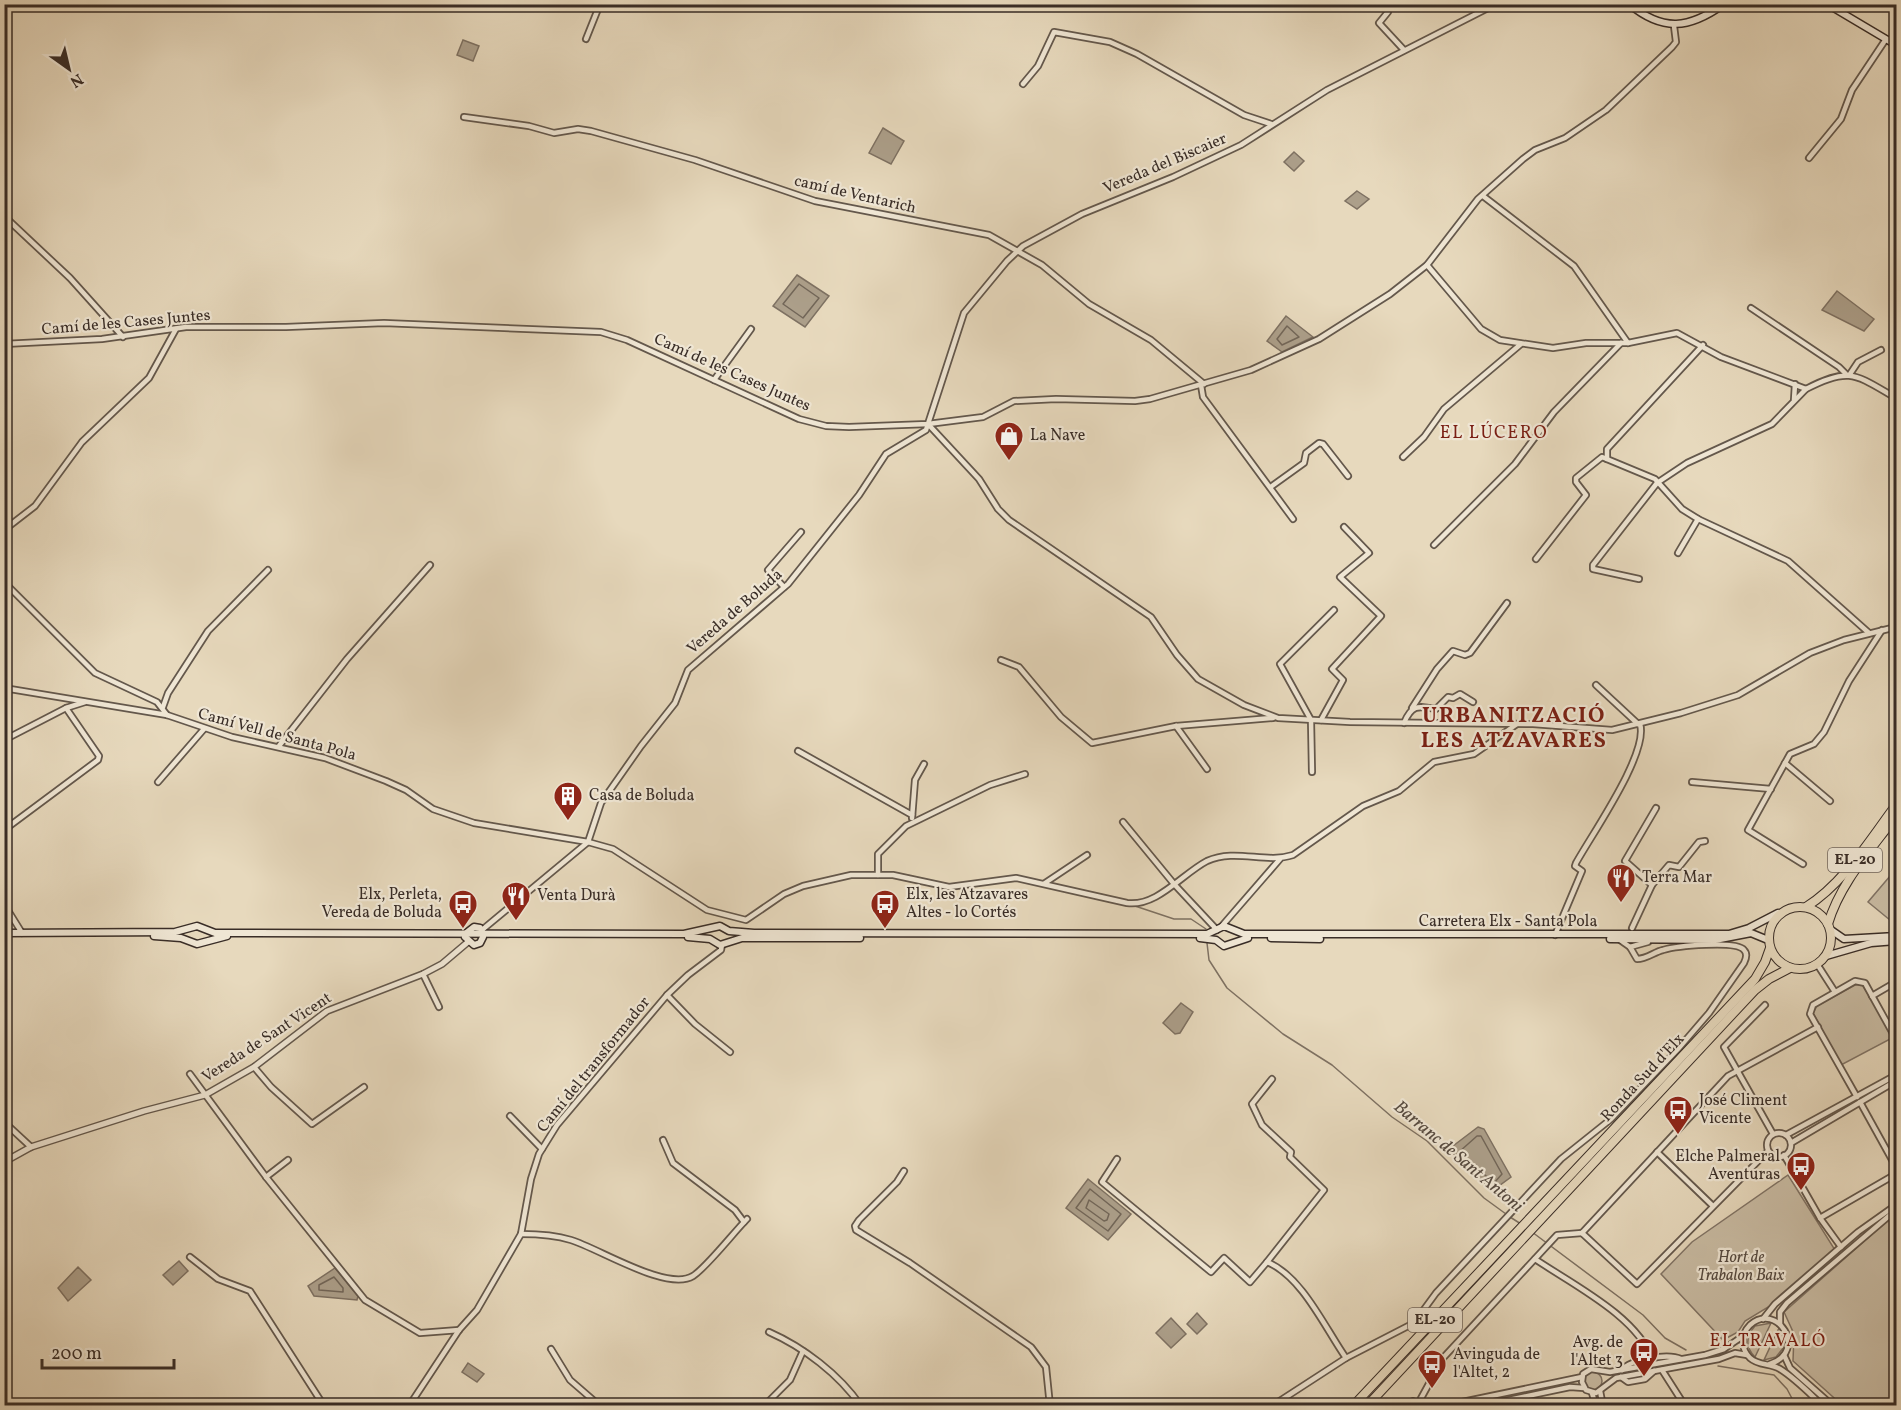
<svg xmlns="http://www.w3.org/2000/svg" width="1901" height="1410" font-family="Vollkorn,serif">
<rect width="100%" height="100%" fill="#e7d9bd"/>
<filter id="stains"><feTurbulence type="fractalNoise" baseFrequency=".00333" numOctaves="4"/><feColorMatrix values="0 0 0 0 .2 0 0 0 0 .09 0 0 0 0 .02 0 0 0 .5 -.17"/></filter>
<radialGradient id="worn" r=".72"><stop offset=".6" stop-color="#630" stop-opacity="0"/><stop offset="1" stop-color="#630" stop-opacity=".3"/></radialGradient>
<!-- green -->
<g fill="#c9bca4" stroke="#817466" stroke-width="1.5">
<path d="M1896,869V925L1868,902Z"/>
<path d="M1862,984L1894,1037L1841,1065L1813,1013L1817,1006L1855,985Z"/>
<path d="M1788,1175L1835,1250L1770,1306L1745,1321L1738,1332L1723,1340L1661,1274L1692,1242Z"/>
<path d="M1896,1213V1405H1842L1793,1361L1794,1334L1784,1312Z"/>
<path d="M1771,1323L1755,1357C1745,1347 1746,1336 1755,1326Z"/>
<path d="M1779,1328L1783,1334L1784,1347L1776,1357L1764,1360Z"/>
<circle cx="1593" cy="1381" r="9"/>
</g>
<!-- water -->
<g fill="#ac9f8a" stroke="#7e7162" stroke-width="1.5">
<path d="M463,40L479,46L473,61L457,55Z"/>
<path d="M883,128L904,141L891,164L869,153Z"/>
<path d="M1294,152L1304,161L1294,171L1284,162Z"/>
<path d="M1357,191L1369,199L1357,209L1345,201Z"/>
<path d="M797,275L829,296L805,327L773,306Z"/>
<path d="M1837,291L1874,319L1864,331L1822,310Z"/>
<path d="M1286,316L1313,337L1282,352L1267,341Z"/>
<path d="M1181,1003L1193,1012L1180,1033L1175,1034L1163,1023Z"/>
<path d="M1478,1127L1484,1129L1511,1177L1492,1191L1449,1149Z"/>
<path d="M1088,1179L1131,1214L1108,1240L1066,1208Z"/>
<path d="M179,1261L188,1271L173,1285L163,1275Z"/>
<path d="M78,1267L91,1280L68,1301L58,1288Z"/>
<path d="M335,1268L358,1296L357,1300L314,1296L308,1286Z"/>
<path d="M1197,1313L1207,1324L1197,1334L1187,1324Z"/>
<path d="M1171,1318L1186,1334L1171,1348L1156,1333Z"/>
<path d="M468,1363L484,1374L477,1382L462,1372Z"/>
</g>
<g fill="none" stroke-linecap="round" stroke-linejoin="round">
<!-- shore -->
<g stroke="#726658" stroke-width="1.5">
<path d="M799,284L819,298L803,318L783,304Z"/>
<path d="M1287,326L1299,337L1282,345L1277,339Z"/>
<path d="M1477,1136H1481L1502,1174L1494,1183L1459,1152Z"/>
<path d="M1090,1189L1121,1214L1108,1231L1076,1208Z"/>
<path d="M1089,1200L1109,1214L1107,1220L1104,1221L1086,1208Z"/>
<path d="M334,1277L343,1288V1292L319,1290V1285Z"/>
</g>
<!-- stream -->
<g stroke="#7e7162" stroke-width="1.5">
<path d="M1132,905L1174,919H1191L1206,929"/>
<path d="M1207,943L1209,960L1227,988L1283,1034L1332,1065L1392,1117L1427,1141L1484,1198L1506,1214"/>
<path d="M1510,1217L1521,1224"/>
<path d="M1532,1232L1643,1315L1665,1338L1686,1350"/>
<path d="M1718,1366L1774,1375L1787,1389L1796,1406"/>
</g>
<!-- minor casing -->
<g stroke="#64584c" stroke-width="8">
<g id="minor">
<path d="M1382,4L1388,12L1379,23L1404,50"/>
<path d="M586,39L600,4"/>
<path d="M1023,84L1038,66L1054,32L1110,42L1137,54L1244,115L1271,124"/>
<path d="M464,117L529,126L554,133L578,129L591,131L695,160L815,201L989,235L1042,265L1089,304L1151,340L1204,384"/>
<path d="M1809,158L1841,119L1852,90L1886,39"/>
<path d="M1483,196L1574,266L1628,343"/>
<path d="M4,216L70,278L123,337"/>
<path d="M1427,265L1481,329L1500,340L1553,348L1586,343H1628L1677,333L1721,357L1806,389C1850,366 1856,375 1896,398"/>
<path d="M1751,308L1839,367L1846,374"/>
<path d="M4,344L102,339L186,327H286L384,323L601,332L627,340L799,419L826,426L849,427L928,424L983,417L1014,401L1056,399L1135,401L1150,399L1251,370L1319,339L1390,294L1427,265L1478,199L1523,159L1535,150L1565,138L1606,110L1672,47L1676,42L1674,26"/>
<path d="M1850,374L1858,362L1881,350"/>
<path d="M714,380L751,329"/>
<path d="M1201,385L1203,397L1293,519"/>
<path d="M1794,400L1795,384"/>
<path d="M928,424L979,479L998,509L1009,520L1151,617L1177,655L1198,679L1244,705L1278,718L1350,722L1533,724L1612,730L1681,713L1738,695L1810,653L1844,640L1896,627"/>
<path d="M1403,457L1424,437L1444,409L1521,344"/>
<path d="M1607,459V449L1703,345"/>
<path d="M1272,486L1304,463L1306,453L1319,443L1323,444L1348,476"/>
<path d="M4,530L35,506L82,442L149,378L176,329"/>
<path d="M1434,545L1515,464L1554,412L1621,343"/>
<path d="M1678,553L1698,519"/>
<path d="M1536,559L1586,495L1576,482V478L1602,457L1655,479L1682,509L1698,519L1788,561L1869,633"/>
<path d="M1639,579L1593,569V565L1657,483L1687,463L1772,424L1806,389"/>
<path d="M4,582L95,673L157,702L167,715"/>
<path d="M784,587L768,570L801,532"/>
<path d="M1001,660L1019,667L1061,717L1092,743L1176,726L1273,718"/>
<path d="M1596,685L1638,724"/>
<path d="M4,688L167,715L232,737L325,758L386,781L406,790L433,809L474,823L588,842L613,849L707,910L746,920L784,894L803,886L851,875H893L949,887L1016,878L1127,903C1157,907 1182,874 1207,861C1236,848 1265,864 1293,855L1363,806L1399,791L1434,762L1474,754L1517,724"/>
<path d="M163,707L168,693L208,631L268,570"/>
<path d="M1412,708L1437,669L1453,651L1465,655L1470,653L1507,603"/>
<path d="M1321,720L1343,680L1332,669L1381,616L1340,577L1369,553L1344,527"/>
<path d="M1404,723C1412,704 1418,706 1436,709L1448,697L1453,698L1460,694L1473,702"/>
<path d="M1176,726L1207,769"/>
<path d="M4,740L66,708L85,702"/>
<path d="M279,746L347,659L430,565"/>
<path d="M798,751L912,815"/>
<path d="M1785,763L1830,801"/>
<path d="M1312,772L1311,720L1280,664L1334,610"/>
<path d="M158,782L204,729"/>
<path d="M1692,782L1771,789"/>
<path d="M912,818L915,780L924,764"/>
<path d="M1123,822L1174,884L1217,930"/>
<path d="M4,830L98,760L99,756L66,708"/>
<path d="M1803,864L1748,830L1790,754L1814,744L1824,732L1849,681L1882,630"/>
<path d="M878,875V854L906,826L990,785L1025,774"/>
<path d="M1045,883L1087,855"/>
<path d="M1652,885L1625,861L1656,808"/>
<path d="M4,904L22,933"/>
<path d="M1221,927L1280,859"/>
<path d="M1632,928L1652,885L1669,865L1679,867L1699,842L1705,841"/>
<path d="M482,930L588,842L601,803L641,746L675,703L688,670L788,584L859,495L886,454L926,430L964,313L1007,261L1023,246L1082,214L1173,177L1241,145L1327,90L1496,4"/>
<path d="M1555,935L1582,871L1575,866L1576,863C1592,834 1649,753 1640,724"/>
<path d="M1630,947L1648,942"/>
<path d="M1817,964L1835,992"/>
<path d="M423,974L439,1007"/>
<path d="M667,995L695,1024L730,1052"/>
<path d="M1872,996L1896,982"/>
<path d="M1765,1005L1724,1047L1773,1134"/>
<path d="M254,1067L271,1087L312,1124L364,1087"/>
<path d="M190,1074L266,1177L365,1300L420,1333L459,1330"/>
<path d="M1857,1097L1810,1014L1813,1005L1855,981L1865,983L1896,1039"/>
<path d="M1860,1102L1896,1167"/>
<path d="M510,1116L542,1149"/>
<path d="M4,1122L31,1147"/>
<circle cx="1779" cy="1145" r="12"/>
<path d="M1786,1135L1896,1075"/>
<path d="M663,1140L673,1163L735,1210L744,1222"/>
<path d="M1791,1143L1896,1081"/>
<path d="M1657,1152L1713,1206"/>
<path d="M1784,1155L1820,1218L1841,1247"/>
<path d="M1117,1159L1102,1182L1211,1272L1224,1258L1250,1282L1267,1262C1302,1276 1325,1328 1346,1358"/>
<path d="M904,1171L897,1182L859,1220L855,1226L856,1230L910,1263L1031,1347L1046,1367L1050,1406"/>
<path d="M266,1177L288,1160"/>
<path d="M1820,1218L1896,1174"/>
<path d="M1582,1233L1728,1076L1818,1027"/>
<path d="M1582,1233L1637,1284L1768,1151"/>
<path d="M521,1234C538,1234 555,1235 571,1240C598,1248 667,1292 693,1276C707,1267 734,1232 747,1219"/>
<path d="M190,1257L218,1279L250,1291L324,1406"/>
<path d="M1535,1259C1570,1283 1639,1317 1652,1360"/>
<path d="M1267,1262L1324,1190L1290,1157L1291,1152L1262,1125L1252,1104L1272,1079"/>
<path d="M1763,1319L1775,1304L1858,1232L1896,1205"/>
<path d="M1780,1324V1312L1787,1303L1896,1210"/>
<path d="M769,1332C803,1347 839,1374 861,1406"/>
<path d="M1743,1336L1724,1349L1705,1355L1610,1372L1591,1369L1583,1374L1582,1382L1586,1390L1596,1393L1616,1378L1719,1359L1735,1353L1747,1355"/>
<path d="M551,1349L570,1380L600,1406"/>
<path d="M1784,1355L1790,1368L1833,1406"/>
<path d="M1770,1364C1809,1351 1777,1301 1750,1325C1746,1329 1743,1335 1743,1342C1743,1348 1746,1354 1750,1358C1759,1366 1770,1363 1780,1369C1796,1379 1809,1393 1823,1406"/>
<path d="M1622,1370C1631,1359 1668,1353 1681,1359"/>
<path d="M1662,1370L1685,1406"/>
<path d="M1621,1377L1628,1382L1645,1379L1654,1371"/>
<path d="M1600,1391L1603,1406"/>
<path d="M1592,1393L1596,1406"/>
<path d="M768,1402L790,1380L803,1351"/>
<path d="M1419,1402L1443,1358L1557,1235L1582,1233"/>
<path d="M409,1406L459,1330L477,1310L521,1234L531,1179L539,1154L557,1125L667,995L688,975L721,950L722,945"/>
<path d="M1272,1406L1346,1358L1414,1323L1436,1293L1561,1159L1611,1119L1678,1049L1709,1013L1744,963C1746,959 1748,954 1744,950C1736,940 1676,946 1663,950C1654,952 1647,959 1637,959L1630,947L1620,940"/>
<path d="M1404,1406L1413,1401L1423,1406"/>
<path d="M1443,1406L1582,1377"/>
<path d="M1480,1406L1570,1387L1584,1388"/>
</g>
</g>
<!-- tertiary casing -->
<g stroke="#64584c" stroke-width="8">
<path id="tertiary" d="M4,1162L31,1147L144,1111L205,1095L254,1067L327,1011L423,974L442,964L468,942"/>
</g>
<!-- secondary casing -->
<g stroke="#392d27" stroke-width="9">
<g id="secondary">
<path d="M1629,4C1663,32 1689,29 1724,4"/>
<path d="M1827,4L1896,45"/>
<path d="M1831,930L1844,939L1896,936"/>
<path d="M4,933L175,932L197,926L215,933L684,934L720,926L729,931L754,933L1207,934L1224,926L1244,934H1729L1749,928L1778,913"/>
<path d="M465,934L474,927L480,928L483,934"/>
<path d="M154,936L181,938L197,944L227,936"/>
<path d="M465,937L474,945L480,943L483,937"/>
<path d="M688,937L710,939L720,945L742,938H860"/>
<path d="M1200,938L1216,940L1224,946L1248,938"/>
<path d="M1271,938L1320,939"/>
<path d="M1610,939L1715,940L1751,933L1768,940"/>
<path d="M1826,956L1871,943L1896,941"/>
</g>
</g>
<!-- trunk casing -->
<g stroke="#392d27" stroke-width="10">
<g id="trunk">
<circle cx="1800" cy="938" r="31"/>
<path d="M1806,907C1844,883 1869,841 1896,805"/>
<path d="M1828,924C1840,883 1871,850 1896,816"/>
<path d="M1353,1406L1755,979L1765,962L1770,948"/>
<path d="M1367,1406L1755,990L1769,979L1790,968"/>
</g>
</g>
<!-- minor -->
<use href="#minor" stroke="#efe6d4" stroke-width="4.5"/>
<!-- tertiary -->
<use href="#tertiary" stroke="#efe6d4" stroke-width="5"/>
<!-- secondary -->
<use href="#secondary" stroke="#efe6d4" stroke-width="6"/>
<!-- trunk -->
<use href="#trunk" stroke="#e7d9bd" stroke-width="8"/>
</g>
<!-- icons -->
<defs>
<g id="shop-pin" transform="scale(1.5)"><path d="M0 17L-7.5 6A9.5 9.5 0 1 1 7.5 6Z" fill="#8f2418" stroke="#efe6d4"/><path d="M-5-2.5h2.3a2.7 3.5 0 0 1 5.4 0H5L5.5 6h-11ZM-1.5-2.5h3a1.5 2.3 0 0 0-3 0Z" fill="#fff"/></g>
<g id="building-pin" transform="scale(1.5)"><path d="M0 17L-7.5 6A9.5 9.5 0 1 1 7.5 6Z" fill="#8f2418" stroke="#efe6d4"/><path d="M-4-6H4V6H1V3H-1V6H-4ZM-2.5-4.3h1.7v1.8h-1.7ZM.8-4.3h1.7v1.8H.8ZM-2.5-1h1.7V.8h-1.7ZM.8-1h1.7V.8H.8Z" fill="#fff"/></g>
<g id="restaurant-pin" transform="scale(1.5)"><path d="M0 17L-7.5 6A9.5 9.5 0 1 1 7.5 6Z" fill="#8f2418" stroke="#efe6d4"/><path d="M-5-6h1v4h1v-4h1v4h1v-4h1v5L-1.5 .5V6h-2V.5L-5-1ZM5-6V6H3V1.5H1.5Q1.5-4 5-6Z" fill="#fff"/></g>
<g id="bus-pin" transform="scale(1.5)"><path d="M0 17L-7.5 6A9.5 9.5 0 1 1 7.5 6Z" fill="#8f2418" stroke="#efe6d4"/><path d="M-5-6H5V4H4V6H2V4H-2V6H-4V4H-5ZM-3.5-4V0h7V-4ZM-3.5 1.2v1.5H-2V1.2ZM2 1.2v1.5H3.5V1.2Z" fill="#fff"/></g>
</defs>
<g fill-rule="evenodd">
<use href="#shop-pin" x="1009" y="436"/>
<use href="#building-pin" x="568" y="796"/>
<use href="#restaurant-pin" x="1621" y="878"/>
<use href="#restaurant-pin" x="516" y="896"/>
<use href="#bus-pin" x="463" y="904"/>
<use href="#bus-pin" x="885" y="904"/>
<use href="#bus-pin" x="1678" y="1110"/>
<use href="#bus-pin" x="1801" y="1166"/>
<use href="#bus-pin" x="1644" y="1352"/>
<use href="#bus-pin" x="1432" y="1364"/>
</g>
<g text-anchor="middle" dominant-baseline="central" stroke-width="4.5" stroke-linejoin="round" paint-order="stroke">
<!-- shield labels -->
<g fill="#efe6d4" stroke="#70645b" stroke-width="1.5">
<rect x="1828" y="848" width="54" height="24" rx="4.5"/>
<rect x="1408" y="1308" width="54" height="24" rx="4.5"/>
</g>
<g font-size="15" font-weight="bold" fill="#392d27">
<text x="1855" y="860">EL-20</text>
<text x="1435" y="1320">EL-20</text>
</g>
<!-- street labels -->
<g font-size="16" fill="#392d27" stroke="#efe6d4">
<text transform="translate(1165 164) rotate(-23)">Vereda del Biscaier</text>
<text transform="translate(855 195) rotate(13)">camí de Ventarich</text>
<text transform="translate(126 323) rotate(-5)">Camí de les Cases Juntes</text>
<text transform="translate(732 373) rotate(24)">Camí de les Cases Juntes</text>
<text transform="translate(735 612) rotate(-41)">Vereda de Boluda</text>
<text transform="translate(277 735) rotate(15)">Camí Vell de Santa Pola</text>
<text x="1508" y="922">Carretera Elx - Santa Pola</text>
<text transform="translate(267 1038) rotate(-33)">Vereda de Sant Vicent</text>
<text transform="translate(594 1065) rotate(-51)">Camí del transformador</text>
<text transform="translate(1643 1078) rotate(-47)">Ronda Sud d'Elx</text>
</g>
<!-- poi labels -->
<g font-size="16" fill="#392d27" stroke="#efe6d4" text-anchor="start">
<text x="1030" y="436">La Nave</text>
<text x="589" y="796">Casa de Boluda</text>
<text x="1642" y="878">Terra Mar</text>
<text x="442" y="895" text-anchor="end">Elx, Perleta,<tspan x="442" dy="18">Vereda de Boluda</tspan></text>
<text x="906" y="895">Elx, les Atzavares<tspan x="906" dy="18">Altes - lo Cortés</tspan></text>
<text x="537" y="896">Venta Durà</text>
<text x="1699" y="1101">José Climent<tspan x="1699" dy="18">Vicente</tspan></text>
<text x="1780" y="1157" text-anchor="end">Elche Palmeral<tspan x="1780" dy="18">Aventuras</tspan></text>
<text x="1623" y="1343" text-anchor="end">Avg. de<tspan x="1623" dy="18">l'Altet 3</tspan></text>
<text x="1453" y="1355">Avinguda de<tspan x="1453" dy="18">l'Altet, 2</tspan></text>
</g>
<!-- park labels -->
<g font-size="16" font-style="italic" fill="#564a40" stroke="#efe6d4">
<text x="1741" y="1258">Hort de<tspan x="1741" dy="18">Trabalon Baix</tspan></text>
</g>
<!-- neighbourhood labels -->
<g font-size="18" letter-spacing="1.5" fill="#7a1f14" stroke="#efe6d4">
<text x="1494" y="433">EL LÚCERO</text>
<text x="1768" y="1341">EL TRAVALÓ</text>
</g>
<!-- water labels -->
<g font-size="18" font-style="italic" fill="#564a40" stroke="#efe6d4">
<text transform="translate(1458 1157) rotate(40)">Barranc de Sant Antoni</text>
</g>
<!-- district labels -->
<g font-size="22" font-weight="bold" letter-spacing="1.5" fill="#7a1f14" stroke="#efe6d4">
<text x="1514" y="716">URBANITZACIÓ<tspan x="1514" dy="25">LES ATZAVARES</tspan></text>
</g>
</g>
<!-- margin -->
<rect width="1901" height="1410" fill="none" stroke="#e7d9bd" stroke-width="24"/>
<rect x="6" y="6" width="1889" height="1398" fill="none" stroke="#392d27" stroke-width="3"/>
<rect x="12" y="12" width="1877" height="1386" fill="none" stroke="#392d27" stroke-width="1.5"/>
<!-- north arrow -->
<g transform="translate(69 69) rotate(146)" stroke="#efe6d4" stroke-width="4.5" paint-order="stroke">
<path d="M0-4.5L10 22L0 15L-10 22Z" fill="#392d27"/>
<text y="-9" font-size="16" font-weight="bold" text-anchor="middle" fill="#392d27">N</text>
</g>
<!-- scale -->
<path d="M42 1359v9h132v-9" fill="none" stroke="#392d27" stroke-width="3"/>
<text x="51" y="1359" font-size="18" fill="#392d27" stroke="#efe6d4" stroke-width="4.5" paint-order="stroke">200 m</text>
<rect width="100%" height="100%" filter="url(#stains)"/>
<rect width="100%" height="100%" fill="url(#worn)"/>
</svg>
